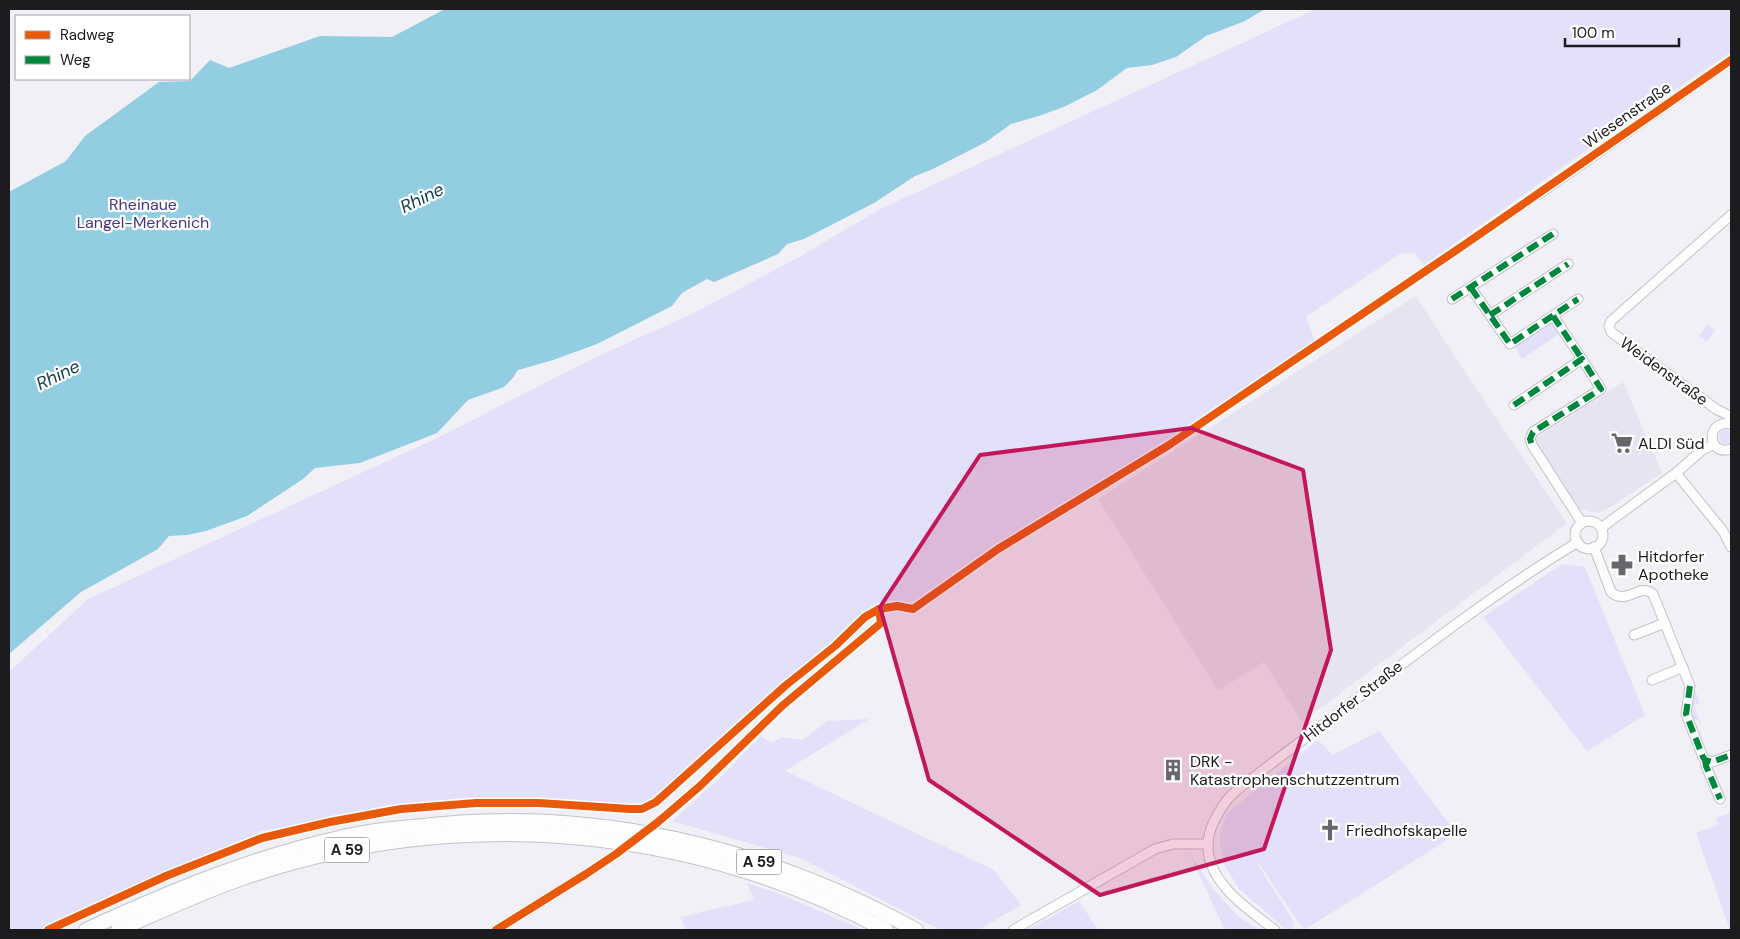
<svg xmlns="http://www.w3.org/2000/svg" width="1740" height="939" font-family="'DM Sans',sans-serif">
<rect width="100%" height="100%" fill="#f1f0f6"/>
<!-- built -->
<g fill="#e6e4f1">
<path d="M1416,296L1461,366L1567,523L1302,722L1264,662L1218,691L1098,499Z"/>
<path d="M1623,382L1662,473L1612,506L1599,513L1590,512L1583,509L1579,511L1535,442V439Z"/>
</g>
<!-- green -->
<g fill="#e3e1f9">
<path d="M1316,9H1731V52L1608,135L1424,265L1414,253L1400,254L1306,317L1315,341L1214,411L1087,494L1013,536L930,590L909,606L884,600L873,607L653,800L639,804L476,799L398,805L311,823L260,831L240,844L165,871L71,914L41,930H9V672L88,599L437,438L596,357L694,313L799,257L880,209Z"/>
<path d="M1549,323L1558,329L1560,333L1522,359L1514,345Z"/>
<path d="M1707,325L1715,330L1707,342L1699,336Z"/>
<circle cx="1726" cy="437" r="7"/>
<path d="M1562,564L1585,567L1645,715L1587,751L1483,617Z"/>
<path d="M1695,690L1700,703L1694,705L1701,725L1698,719L1693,721C1687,707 1696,703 1693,691Z"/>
<path d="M869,719L785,771L994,870L1021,905L979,930H940L800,858L672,821L721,777L761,736L771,743L782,737L802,740L828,721Z"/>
<path d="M1379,731L1457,834L1304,930L1259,864L1258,865L1294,922L1293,930H1287L1239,889L1224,864L1219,837L1227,813L1318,740L1333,755Z"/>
<path d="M1731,812V930H1730L1696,833L1718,825L1716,818Z"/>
<path d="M1188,851L1214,890L1237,915L1259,930H1225Z"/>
<path d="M747,883L783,895L863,930H686L680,917L754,900Z"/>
<path d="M1079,901L1098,930H1027Z"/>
</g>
<!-- water -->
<path fill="#92cde2" d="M445,9H1265L1245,21L1206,36L1176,57L1152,65L1127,68L1097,90L1066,106L1039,116L1011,124L986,142L933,169L915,176L874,203L804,239L787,244L778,254L714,282L707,279L682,293L672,306L597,344L553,360L518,370L512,379L504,387L468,400L437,433L360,463L315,468L303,479L247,516L206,531L187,535L169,536L158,549L81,592L9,654V192L66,161L85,136L159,82L190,81L210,60L229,68L320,36L392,37Z"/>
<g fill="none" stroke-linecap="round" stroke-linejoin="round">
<!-- minor casing -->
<g stroke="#c3c2c7" stroke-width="11">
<g id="minor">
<path d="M1539,194L1731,60"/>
<path d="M1471,288L1510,344L1578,299"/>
<path d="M1452,299L1553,234"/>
<path d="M1490,315L1568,264"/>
<path d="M1553,316L1582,359"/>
<path d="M1514,405L1582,359L1601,389L1533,432L1530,439L1532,445L1582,523"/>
<path d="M1728,415L1716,409L1611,332L1609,326L1611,321L1731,215"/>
<path d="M1731,424C1705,419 1707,457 1731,449"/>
<path d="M1676,473L1723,531L1731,547"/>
<circle cx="1589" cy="535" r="14"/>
<path d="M1601,528L1676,473L1701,451L1714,444"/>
<path d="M1594,547L1611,592C1627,606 1640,582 1653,594L1690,686L1686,714L1703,757L1705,760L1712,762L1731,755"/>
<path d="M1634,635L1665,623"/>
<path d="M1652,680L1683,667"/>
<path d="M1705,760L1706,766L1720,799"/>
<path d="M496,930L586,874"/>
<path d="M1013,930L1155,849L1173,844H1208"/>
<path d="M1275,930C1249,910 1206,882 1208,844C1208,829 1219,811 1227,800C1234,791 1245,784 1253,778C1275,760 1298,744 1320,727C1404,663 1487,597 1578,542"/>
</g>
</g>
<!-- highway casing -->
<g stroke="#c3c2c7" stroke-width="16">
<g id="highway">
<path d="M86,930C169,892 250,858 339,838C363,832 388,829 413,827C589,805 761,845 916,930"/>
<path d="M118,930C161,911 204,891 248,876C462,805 688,825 886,930"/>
</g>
</g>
<!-- minor -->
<use href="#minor" stroke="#fdfdfe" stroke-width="9"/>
<!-- highway -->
<use href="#highway" stroke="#fdfdfe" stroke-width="14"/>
<!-- quiet -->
<g stroke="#00873e" stroke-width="6" stroke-dasharray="12 6" stroke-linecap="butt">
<path d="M1471,288L1510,344L1578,299"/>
<path d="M1452,299L1553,234"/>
<path d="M1490,315L1568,264"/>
<path d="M1553,316L1582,359"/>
<path d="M1514,405L1582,359L1601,389L1533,432L1530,439L1532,445"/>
<path d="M1690,686L1686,714L1703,757L1705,760L1712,762L1731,755"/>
<path d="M1705,760L1706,766L1720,799"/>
</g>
<!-- cycleway casing -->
<g stroke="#fff" stroke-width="11">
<g id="cycleway">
<path d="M48,930L166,876L262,838L330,822L401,809L476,803H539L630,809H642L656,802L785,686L835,646L865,617L879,609L897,606L913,609L998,549L1169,445L1464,245L1731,60"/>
<path d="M496,930L586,874L616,854L658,822L700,786L782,706L881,623L879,609"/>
</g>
</g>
<!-- cycleway -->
<use href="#cycleway" stroke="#e8590c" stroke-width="8"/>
</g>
<!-- marked area -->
<path fill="#c2185b" fill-opacity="0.2" stroke="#c2185b" stroke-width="4" stroke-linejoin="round" d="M1191,428L1303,470L1331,650L1264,849L1100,895L929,780L880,607L980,455Z"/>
<!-- icons -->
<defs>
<g id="supermarket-bare" transform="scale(1.725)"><path d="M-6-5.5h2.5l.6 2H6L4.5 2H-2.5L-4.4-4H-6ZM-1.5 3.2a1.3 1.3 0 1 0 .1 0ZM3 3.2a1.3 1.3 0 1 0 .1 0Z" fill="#67666a" stroke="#fff" stroke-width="2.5" paint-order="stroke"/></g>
<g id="pharmacy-bare" transform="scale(1.725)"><path d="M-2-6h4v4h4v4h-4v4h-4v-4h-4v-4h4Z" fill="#67666a" stroke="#fff" stroke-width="2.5" paint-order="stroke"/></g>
<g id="building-bare" transform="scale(1.725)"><path d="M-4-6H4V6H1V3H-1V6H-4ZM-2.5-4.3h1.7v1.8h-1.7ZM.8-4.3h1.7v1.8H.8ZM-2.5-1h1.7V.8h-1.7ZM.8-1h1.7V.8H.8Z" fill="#67666a" stroke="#fff" stroke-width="2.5" paint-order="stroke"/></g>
<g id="church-bare" transform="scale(1.725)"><path d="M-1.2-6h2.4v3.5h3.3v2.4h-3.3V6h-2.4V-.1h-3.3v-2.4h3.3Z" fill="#67666a" stroke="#fff" stroke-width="2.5" paint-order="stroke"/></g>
</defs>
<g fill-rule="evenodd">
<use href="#supermarket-bare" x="1622" y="443"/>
<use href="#pharmacy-bare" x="1622" y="565"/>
<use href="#building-bare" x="1173" y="770"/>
<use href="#church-bare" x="1330" y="830"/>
</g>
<g text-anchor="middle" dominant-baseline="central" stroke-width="4.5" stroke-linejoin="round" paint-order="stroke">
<!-- shield labels -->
<g fill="#fff" stroke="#606062" stroke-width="1">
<rect x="324.5" y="837.5" width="45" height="25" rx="4"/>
<rect x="736.5" y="849.5" width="45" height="25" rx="4"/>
</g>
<g font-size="15" font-weight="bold" fill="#1c1c1f">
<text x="347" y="850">A 59</text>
<text x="759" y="862">A 59</text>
</g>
<!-- street labels -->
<g font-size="16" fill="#1c1c1f" stroke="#fff">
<text transform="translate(1627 115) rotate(-35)">Wiesenstraße</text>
<text transform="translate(1664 371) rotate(36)">Weidenstraße</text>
<text transform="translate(1353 701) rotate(-38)">Hitdorfer Straße</text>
</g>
<!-- park labels -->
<g font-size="16" fill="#473681" stroke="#fff">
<text x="143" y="204">Rheinaue<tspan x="143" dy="18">Langel-Merkenich</tspan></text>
</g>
<!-- poi labels -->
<g font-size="16" fill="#1c1c1f" stroke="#fff" text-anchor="start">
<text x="1638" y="443">ALDI Süd</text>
<text x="1638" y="556">Hitdorfer<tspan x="1638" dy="18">Apotheke</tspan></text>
<text x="1190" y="761">DRK -<tspan x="1190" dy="18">Katastrophenschutzzentrum</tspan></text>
<text x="1346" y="830">Friedhofskapelle</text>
</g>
<!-- water labels -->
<g font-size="18" font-style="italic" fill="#1b414e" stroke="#fff">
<text transform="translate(422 198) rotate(-26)">Rhine</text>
<text transform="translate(58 375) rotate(-26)">Rhine</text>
</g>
</g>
<!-- border -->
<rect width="1740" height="939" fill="none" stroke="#1c1c1f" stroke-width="20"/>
<!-- legend -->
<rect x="15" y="15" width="175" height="65" fill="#ffffff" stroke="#a4a4a5"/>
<rect x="25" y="31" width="25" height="8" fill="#e8590c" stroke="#a4a4a5"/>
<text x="60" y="40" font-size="15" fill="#1c1c1f">Radweg</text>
<rect x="25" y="56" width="25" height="8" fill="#00873e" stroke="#a4a4a5"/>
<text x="60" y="65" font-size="15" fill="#1c1c1f">Weg</text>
<!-- scale -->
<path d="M1565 38v8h114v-8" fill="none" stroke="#1c1c1f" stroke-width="2.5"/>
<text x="1572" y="38" font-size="15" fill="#1c1c1f" stroke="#ffffff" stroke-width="4" paint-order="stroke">100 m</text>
</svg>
